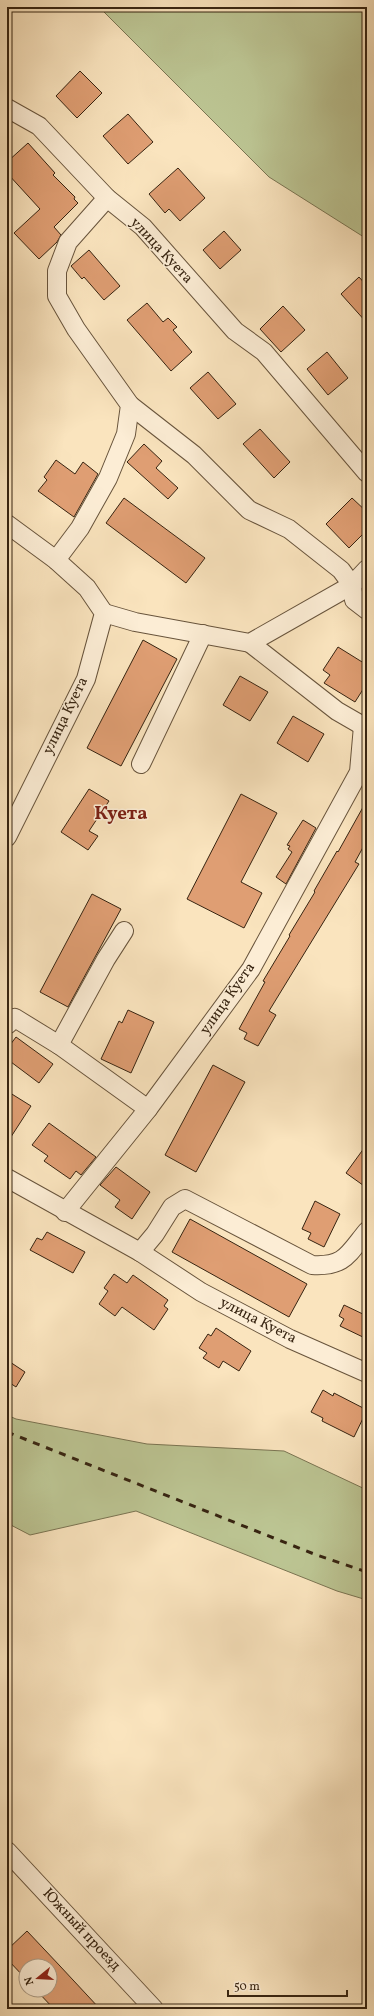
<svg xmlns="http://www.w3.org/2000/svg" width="374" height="2016" font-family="Vollkorn,serif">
<rect width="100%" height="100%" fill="#fae4be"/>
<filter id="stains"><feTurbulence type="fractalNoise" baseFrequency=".005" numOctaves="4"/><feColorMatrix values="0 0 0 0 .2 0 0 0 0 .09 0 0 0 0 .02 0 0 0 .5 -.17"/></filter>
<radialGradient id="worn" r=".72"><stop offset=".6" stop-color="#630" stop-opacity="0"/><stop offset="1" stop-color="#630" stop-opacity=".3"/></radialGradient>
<!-- green -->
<g fill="#bcc593" stroke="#7a7452">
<path d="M99,7H367V239L269,177Z"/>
<path d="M7,1415L16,1419L147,1444L284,1451L367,1490V1600L337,1591L136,1511L30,1535L7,1523Z"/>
</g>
<!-- building -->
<g fill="#df9e73" stroke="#372411">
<path d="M80,71L102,93L77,118L56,96Z"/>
<path d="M128,114L153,142L128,164L103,136Z"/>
<path d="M28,143L55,173L53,175L75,197L74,199L78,203L54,227L61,235L57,242L39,259L14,233L40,209L7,173V162Z"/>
<path d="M178,168L205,198L180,221L169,209L165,213L149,194Z"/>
<path d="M224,231L241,250L220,269L203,250Z"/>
<path d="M89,250L120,286L104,300L84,277L82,279L71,266Z"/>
<path d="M359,277L367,286V323L341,294Z"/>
<path d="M147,303L163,322L168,318L177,327L173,330L192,352L171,371L127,320Z"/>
<path d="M283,306L305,330L281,352L260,329Z"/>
<path d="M327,352L348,378L328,395L307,369Z"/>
<path d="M208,372L236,404L218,419L190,388Z"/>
<path d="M260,429L290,462L274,478L243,444Z"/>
<path d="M144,444L162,461L156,468L178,488L168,499L127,462Z"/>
<path d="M56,460L75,474L83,462L98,474L74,517L38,491L47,480L44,477Z"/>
<path d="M124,498L205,558L186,583L106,523Z"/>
<path d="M352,498L367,512V530L349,548L326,524Z"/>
<path d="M143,640L177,659L121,766L87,748Z"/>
<path d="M338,647L367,665V683L355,702L324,683L330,675L323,670Z"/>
<path d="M240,676L268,692L250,721L223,705Z"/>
<path d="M293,716L324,734L308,762L277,743Z"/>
<path d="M89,789L109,801L89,831L98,836L88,850L61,832Z"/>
<path d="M241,794L277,813L241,882L262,893L244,928L187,899Z"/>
<path d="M367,800V840L355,862L359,864L269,1011L276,1015L258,1046L244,1039L247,1033L239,1029L265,982L263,981L290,936L289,935L315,892L314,891L337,851L338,852Z"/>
<path d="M303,820L316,828L286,884L276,877L292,852L288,849L290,846L287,845Z"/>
<path d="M92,894L121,909L68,1007L40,992Z"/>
<path d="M128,1010L154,1022L131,1073L101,1059L119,1021L122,1023Z"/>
<path d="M16,1037L53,1064L39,1083L7,1059V1049Z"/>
<path d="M213,1065L245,1082L196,1172L165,1155Z"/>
<path d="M7,1091L31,1106L7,1143Z"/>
<path d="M49,1123L96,1157L81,1175L76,1171L70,1179L44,1161L48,1156L32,1145Z"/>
<path d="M367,1144V1188L346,1173Z"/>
<path d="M116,1167L150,1192L132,1219L115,1207L120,1200L100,1185Z"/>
<path d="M315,1201L340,1214L324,1247L308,1239L311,1233L302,1229Z"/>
<path d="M190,1219L307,1284L289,1317L172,1252Z"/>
<path d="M47,1232L85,1252L73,1273L30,1250L37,1238L42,1240Z"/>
<path d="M114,1274L127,1283L133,1275L168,1300L164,1306L168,1309L154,1330L122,1307L115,1316L99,1304L108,1291L104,1288Z"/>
<path d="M344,1305L367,1316V1339L340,1326L344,1319L339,1316Z"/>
<path d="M216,1328L251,1351L239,1371L223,1361L219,1368L203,1358L207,1353L199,1348L208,1334L211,1336Z"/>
<path d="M7,1360L25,1372L16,1387L7,1381Z"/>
<path d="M323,1390L333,1396L334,1393L367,1410L354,1437L322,1421L323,1418L311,1412Z"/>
<path d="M27,1931L60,1966L100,2009H54L36,1990H50V1966H26V1979L7,1959V1950Z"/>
</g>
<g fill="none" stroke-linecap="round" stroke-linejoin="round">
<!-- minor casing -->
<g stroke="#68543c" stroke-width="20">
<g id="minor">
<path d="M7,108L39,126L107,198L143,227L235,331L264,352L367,473"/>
<path d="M130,405L194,455L249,510L289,529L341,570L352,585L354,600L367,610"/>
<path d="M7,524L56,560L87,588L104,613L86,679L7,837"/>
<path d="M56,560L80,528L108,478L126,434L130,405L76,329L57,296V271L68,242L107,198"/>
<path d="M104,613L135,622L250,643L352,585L367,569"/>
<path d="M250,643L337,711L363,726L367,723"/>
<path d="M141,764L203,634"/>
<path d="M7,1025L15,1018L59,1045L148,1109L251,969L359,772L363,726"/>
<path d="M59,1045L106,959L124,931"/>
<path d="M7,1178L140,1252L201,1292L290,1339L367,1373"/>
<path d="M65,1212L148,1109"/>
<path d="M140,1252L155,1234L172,1207L185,1199L312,1265C345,1267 348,1254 367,1231"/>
<path d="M7,1851L154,2009"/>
</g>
</g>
<!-- path -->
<path stroke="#372411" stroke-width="2.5" stroke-dasharray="1 2" stroke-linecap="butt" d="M360,7L367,14"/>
<!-- minor -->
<use href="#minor" stroke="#fcedd5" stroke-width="18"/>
<!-- rail -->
<path stroke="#372411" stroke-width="3" stroke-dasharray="7 7" stroke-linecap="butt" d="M7,1432L314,1554L367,1572"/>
</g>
<g text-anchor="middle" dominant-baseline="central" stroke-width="3" stroke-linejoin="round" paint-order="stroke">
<!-- street labels -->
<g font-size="15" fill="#372411" stroke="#fcedd5">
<text transform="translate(161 251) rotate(47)">улица Куета</text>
<text transform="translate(66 716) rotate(-64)">улица Куета</text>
<text transform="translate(228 999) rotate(-55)">улица Куета</text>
<text transform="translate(258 1321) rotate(27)">улица Куета</text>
<text transform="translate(81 1930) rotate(47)">Южный проезд</text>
</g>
<!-- district labels -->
<g font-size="19" font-weight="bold" fill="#7a1f14" stroke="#fcedd5">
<text x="121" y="814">Куета</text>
</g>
</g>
<!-- margin -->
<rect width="374" height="2016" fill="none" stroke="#fae4be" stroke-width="24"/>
<rect x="8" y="8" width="358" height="2000" fill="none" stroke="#372411" stroke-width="2"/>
<rect x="12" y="12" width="350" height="1992" fill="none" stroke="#372411"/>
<!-- north arrow -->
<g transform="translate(38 1978) rotate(252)"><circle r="19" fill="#fcedd5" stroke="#ad9d87"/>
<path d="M0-3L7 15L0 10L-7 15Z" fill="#8f2418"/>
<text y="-6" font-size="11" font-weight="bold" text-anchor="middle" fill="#372411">N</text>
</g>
<!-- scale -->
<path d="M228 1990v6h119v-6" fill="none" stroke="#372411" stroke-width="2"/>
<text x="234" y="1990" font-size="12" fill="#372411" stroke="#fcedd5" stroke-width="3" paint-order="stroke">50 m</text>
<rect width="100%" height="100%" filter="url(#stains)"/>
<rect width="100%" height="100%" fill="url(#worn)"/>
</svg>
